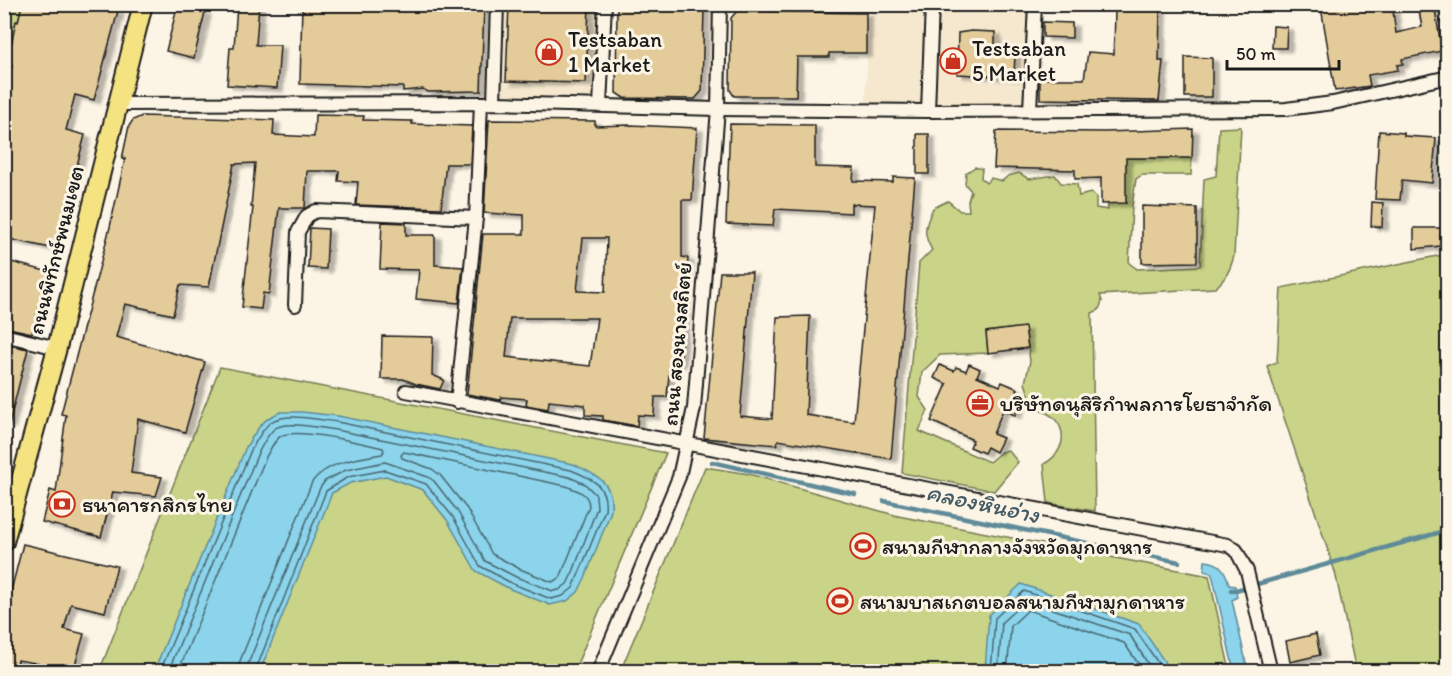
<svg xmlns="http://www.w3.org/2000/svg" width="1452" height="676" font-family="Itim,'Playpen Sans Thai',sans-serif">
<defs>
<filter id="shadow"><feDropShadow dx="6" dy="3.5" stdDeviation="1.5" flood-color="#0004"/></filter>
</defs>
<rect width="100%" height="100%" fill="#fcf5e5"/>
<filter id="ink" filterUnits="userSpaceOnUse"><feTurbulence type="fractalNoise" baseFrequency=".0167" numOctaves="2"/><feDisplacementMap in="SourceGraphic" scale="12" xChannelSelector="R" yChannelSelector="G"/><feConvolveMatrix kernelMatrix="1 2 1 2 8 2 1 2 1" color-interpolation-filters="sRGB"/></filter>
<g filter="url(#ink)">
<!-- built -->
<g fill="#f5e8ce">
<path d="M500,5H601L597,99H497Z"/>
<path d="M869,5H1041L1037,118H865Z"/>
</g>
<!-- green -->
<g fill="#c9d488" stroke="#727852" stroke-width="1.5">
<path d="M5,5H22L18,22H16L7,65L5,64Z"/>
<path d="M1241,127L1234,256C1230,270 1226,279 1215,288L1100,295L1102,301L1099,310L1092,313L1095,511L1048,503L1044,464C1073,448 1066,414 1034,409L1025,383L1030,361L1025,327L986,332L988,353L940,355L922,372L919,397L928,410L919,431L989,462L1001,452L1008,450L1018,462L994,491L902,473L919,263L932,250C922,233 925,226 933,208L948,201L960,211H969L968,201L971,191L965,184L966,173L975,167L982,169L981,178L986,183L991,178L1002,181L1008,176L1019,173L1029,179L1055,175L1061,183L1077,184L1079,196L1091,193L1096,197V208L1108,210V203H1126L1109,158H1192L1191,175H1142L1136,179L1132,206L1129,263L1137,269L1200,266L1204,179L1216,176L1219,128Z"/>
<path d="M1447,254V671H1356L1335,572L1267,366L1277,362L1281,288Z"/>
<path d="M220,367L666,453L575,669L562,664L558,672H99Z"/>
<path d="M705,467L749,474L898,516L1209,576L1230,671L620,672Z"/>
</g>
<!-- water -->
<g fill="#8bd4ec" stroke="#5f8a99" stroke-width="1.5">
<path d="M281,412H302L338,416L573,464C597,475 614,482 611,511L585,578L578,592L567,601L550,605L510,589L476,571L447,520L423,490L386,476L350,483L332,493L260,671H154L246,447C257,430 261,419 281,412Z"/>
<path d="M1205,561C1221,562 1226,571 1229,585L1235,586L1237,597L1232,600L1248,671H1234L1213,578L1211,573L1204,571Z"/>
<path d="M1021,584L1139,624L1164,661L1167,671H985L989,615Z"/>
</g>
<g fill="none" stroke-linecap="round" stroke-linejoin="round">
<!-- shore -->
<g stroke="#48666f" stroke-width="1.5">
<path d="M404,452L566,486C576,490 589,493 589,506L560,578L552,582L520,569L492,554L467,509L440,475L432,469L402,458L401,455Z"/>
<path d="M160,672L251,450C257,441 262,428 271,422C285,412 321,420 337,422L571,470C591,478 608,485 605,510L573,588L563,596L551,599L513,584L480,566L453,517L426,484L385,470L348,477L326,491L255,672"/>
<path d="M168,672L258,453C263,445 267,435 274,429C286,420 321,428 336,430L569,477L585,484L596,495L597,508L573,572L567,584L559,590L553,591L516,577L485,561L458,512L434,481L428,477L385,462L346,470L325,481L320,488L248,664L247,672"/>
<path d="M178,672L266,457C270,450 275,438 283,435C302,429 362,443 383,448L384,451L382,454C359,458 328,461 312,482L240,661L238,672"/>
<path d="M991,672L995,618L1024,591L1135,629L1158,663L1161,672"/>
<path d="M998,672L1002,622L1026,600L1130,635L1153,672"/>
<path d="M1007,672L1011,626L1028,610L1124,643L1144,672"/>
</g>
<!-- stream -->
<g stroke="#5f8a99" stroke-width="4.5">
<path d="M712,462L855,494"/>
<path d="M884,501L1179,562"/>
<path d="M1231,590H1236L1448,530"/>
</g>
</g>
<!-- building -->
<g fill="#e4cb9a" stroke="#1c1c1c" stroke-width="1.5" fill-rule="evenodd" filter="url(#shadow)">
<path d="M22,4H92L118,11L94,100L75,95L66,130L85,135L55,249L4,238V94L12,66L7,65L16,21L18,22Z"/>
<path d="M178,4L205,12L194,58L166,51Z"/>
<path d="M237,4H259L256,45H280L277,88L227,85L230,48H234Z"/>
<path d="M302,4L484,6L481,91L428,92L423,89L403,91V87L300,84Z"/>
<path d="M509,4H589L586,83L506,81Z"/>
<path d="M1336,4H1392L1396,33L1422,27L1418,6L1434,4L1442,51L1402,59L1403,64L1397,65L1398,70L1368,75L1370,86L1335,91L1321,7Z"/>
<path d="M617,6L704,8L702,91L695,99L624,98L616,93Z"/>
<path d="M1115,8L1160,9L1159,61H1163L1159,101L1040,99V79H1084L1088,52L1114,54Z"/>
<path d="M737,11L866,13V53H829V57H797L796,96H734L730,90L731,18Z"/>
<path d="M1043,22L1072,23V38L1043,37Z"/>
<path d="M1273,26L1287,27L1286,48H1272Z"/>
<path d="M971,31L995,32V52L1015,53L1014,77L957,74L958,33Z"/>
<path d="M1185,57L1212,58V97H1185Z"/>
<path d="M315,115L364,116L363,120L412,121V124L472,126L470,164H446L441,208L356,205L358,182L338,181L339,171H307L305,208H279L269,294L263,293L261,309L242,307L253,207H251L255,163L234,164L209,287L180,285L173,315L125,304L116,337L205,362L185,432L138,419L131,473L162,477L156,496L113,492L101,537L42,522L50,490L56,492L66,415L61,414L110,227L125,159H122L129,126L133,120L142,116L274,120L273,135L314,137Z"/>
<path d="M489,120L595,121V126L630,125L697,128L692,200H682V257L688,258L680,364H670L667,397H655L654,416L638,415L637,426L603,420V416L585,415V405L549,401L548,409L526,405L527,399L501,397L500,400L467,394L483,234H524V215L484,213ZM583,238H607L605,292L577,291ZM510,318H597L590,366L506,357Z"/>
<path d="M730,124L815,125V167L854,168L853,181L893,182V177L915,178L891,459L778,440L777,445L704,438L720,272H752L740,416L772,419L777,317L810,316L806,415L854,422L875,205L851,204V213L775,209L773,226L726,224Z"/>
<path d="M1193,129L1192,158H1126V203L1101,204V178L1075,179V170L994,168L996,131L1104,132Z"/>
<path d="M1379,131L1404,133V136L1436,138L1432,183L1402,180L1400,200L1375,199Z"/>
<rect x="917" y="134" width="12" height="40"/>
<path d="M1372,202L1383,203L1382,227L1371,226Z"/>
<path d="M1142,206L1197,208V262L1142,263Z"/>
<path d="M382,222L406,223V235H435V265L463,267L459,303L416,299L419,270L380,269Z"/>
<path d="M310,228L328,229L326,269L308,268Z"/>
<path d="M1414,228H1441L1440,246L1414,249Z"/>
<path d="M4,260L49,272L32,333L4,327Z"/>
<path d="M1025,327L1028,348L988,353L986,332Z"/>
<path d="M382,336L433,337L432,375L444,380L440,389L416,384L403,379H381Z"/>
<path d="M4,344L28,349L9,424H4Z"/>
<path d="M969,364L980,369L977,376L1000,386L1002,382L1018,389L1016,394L1023,397L1015,415L1003,410L993,434L1003,438L996,452L987,447L984,453L970,447L973,440L931,421L947,384L934,378L940,365L954,371L956,367L966,371Z"/>
<path d="M23,544L117,566L105,612L71,604L64,629L84,634L73,672H40L42,664L18,660L15,672H4V618Z"/>
<path d="M1316,634L1320,655L1290,662L1286,641Z"/>
</g>
<g fill="none" stroke-linecap="round" stroke-linejoin="round">
<!-- minor casing -->
<g stroke="#1c1c1c" stroke-width="16">
<g id="minor">
<path d="M494,103L497,4"/>
<path d="M117,104L494,103L718,109L928,111L1286,109L1333,103L1448,77"/>
<path d="M600,105L605,4"/>
<path d="M1030,110L1035,4"/>
<path d="M928,111L932,4"/>
<path d="M295,305L298,232L307,216L316,211L476,218"/>
<path d="M4,335L57,348"/>
<path d="M406,391L1228,545L1236,550L1247,571L1271,672"/>
<path d="M457,402L476,218L481,103"/>
<path d="M598,672L679,477L694,408L718,109L720,4"/>
</g>
</g>
<!-- primary casing -->
<g stroke="#1c1c1c" stroke-width="22">
<path id="primary" d="M4,542L57,348L143,4"/>
</g>
<!-- minor -->
<use href="#minor" stroke="#fcf5e5" stroke-width="12"/>
<!-- primary -->
<use href="#primary" stroke="#f5e382" stroke-width="18"/>
</g>
</g>
<!-- icons -->
<defs>
<g id="shop-ring" transform="scale(1.35)"><circle r="9.5" fill="#fcf5e5" stroke="#c8321e" stroke-width="1.5"/><path d="M-5-2.5h2.3a2.7 3.5 0 0 1 5.4 0H5L5.5 6h-11ZM-1.5-2.5h3a1.5 2.3 0 0 0-3 0Z" fill="#c8321e"/></g>
<g id="office-ring" transform="scale(1.35)"><circle r="9.5" fill="#fcf5e5" stroke="#c8321e" stroke-width="1.5"/><path d="M-6-3h4V-5.5h4V-3h4V5H-6ZM-1-4.5V-3h2v-1.5ZM-6 0V1H6V0Z" fill="#c8321e"/></g>
<g id="bank-ring" transform="scale(1.35)"><circle r="9.5" fill="#fcf5e5" stroke="#c8321e" stroke-width="1.5"/><path d="M-6-4H6V4H-6ZM0-2.3a2.3 2.3 0 1 0 0 4.6a2.3 2.3 0 1 0 0-4.6Z" fill="#c8321e"/></g>
<g id="stadium-ring" transform="scale(1.35)"><circle r="9.5" fill="#fcf5e5" stroke="#c8321e" stroke-width="1.5"/><path d="M0-5a6.5 5 0 1 0 0 10a6.5 5 0 1 0 0-10ZM-3.5-1.8h7v3.6h-7Z" fill="#c8321e"/></g>
</defs>
<g fill-rule="evenodd">
<use href="#shop-ring" x="549" y="52"/>
<use href="#shop-ring" x="953" y="61"/>
<use href="#office-ring" x="980" y="403"/>
<use href="#bank-ring" x="62" y="504"/>
<use href="#stadium-ring" x="863" y="546"/>
<use href="#stadium-ring" x="840" y="601"/>
</g>
<g text-anchor="middle" dominant-baseline="central" stroke-width="6" stroke-linejoin="round" paint-order="stroke">
<!-- poi labels -->
<g font-size="22" fill="#1c1c1c" stroke="#fcf5e5" text-anchor="start">
<text x="568" y="39">Testsaban<tspan x="568" dy="25">1 Market</tspan></text>
<text x="972" y="48">Testsaban<tspan x="972" dy="25">5 Market</tspan></text>
<text x="1000" y="403">บริษัทดนุสิริกำพลการโยธาจำกัด</text>
<text x="82" y="504">ธนาคารกสิกรไทย</text>
<text x="882" y="546">สนามกีฬากลางจังหวัดมุกดาหาร</text>
<text x="860" y="601">สนามบาสเกตบอลสนามกีฬามุกดาหาร</text>
</g>
<!-- street labels -->
<g font-size="22" fill="#1c1c1c" stroke="#fcf5e5">
<text transform="translate(56 250) rotate(-76)">ถนนพิทักษ์พนมเขต</text>
<text transform="translate(677 344) rotate(-85)">ถนน สองนางสถิตย์</text>
</g>
<!-- water labels -->
<g font-size="24" font-style="italic" fill="#435c65" stroke="#fcf5e5">
<text transform="translate(983 503) rotate(12)">คลองหินอ่าง</text>
</g>
</g>
<!-- margin -->
<rect width="1452" height="676" fill="none" stroke="#fcf5e5" stroke-width="24"/>
<rect x="12" y="12" width="1428" height="652" fill="none" stroke="#1c1c1c" stroke-width="2" filter="url(#ink)"/>
<!-- scale -->
<path d="M1227 60v9h112v-9" fill="none" stroke="#1c1c1c" stroke-width="3"/>
<text x="1236" y="60" font-size="18" fill="#1c1c1c" stroke="#fcf5e5" stroke-width="4.5" paint-order="stroke">50 m</text>
</svg>
